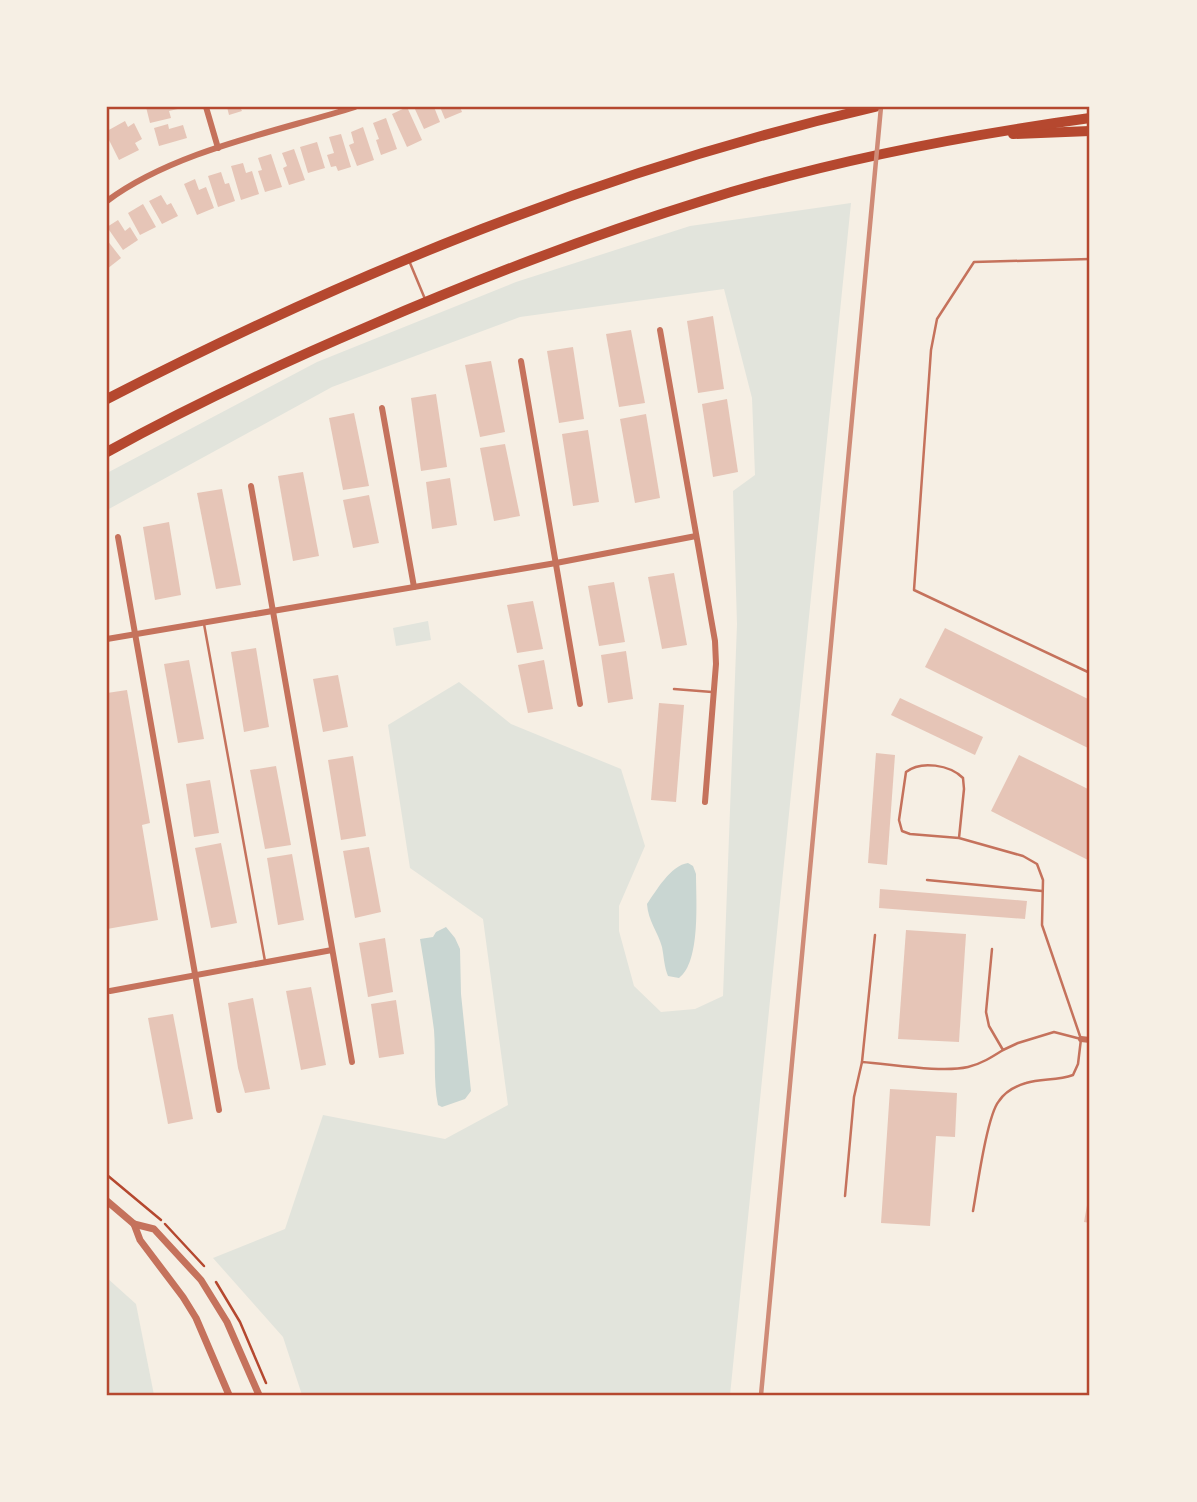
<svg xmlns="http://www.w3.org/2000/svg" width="1197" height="1502" font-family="Manrope,sans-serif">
<rect width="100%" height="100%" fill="#f6efe4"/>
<!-- green -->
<g fill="#e2e4dc">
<path d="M851,203L730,1395H302L283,1337L213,1258L285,1229L323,1115L445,1139L508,1105L483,919L410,868L388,725L459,682L511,724L621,769L645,846L619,906V931L634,986L661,1012L695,1009L723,996L737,624L733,491L755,475L752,398L724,289L520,317L332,387L107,510V473L317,362L516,282L690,226Z"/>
<path d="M428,621L431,640L396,646L393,628Z"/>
<path d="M107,1278L136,1304L154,1395H107Z"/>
</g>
<!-- water -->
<g fill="#c9d6d2">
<path d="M688,863L693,866L696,874C696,899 701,962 679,978L668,976C664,966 664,957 662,947C658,932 648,921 647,904C656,891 671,865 688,863Z"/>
<path d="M446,927L455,938L460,949L461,994L471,1091L465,1099L442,1107L438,1105C433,1080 436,1056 434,1030C430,1000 425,969 420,939L433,937L436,932Z"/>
</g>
<!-- building -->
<g fill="#e6c5b7">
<path d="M146,107H182V108L169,111L171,118L150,123Z"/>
<path d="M227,107H240L242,111L229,115Z"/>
<path d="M407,107L422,140L407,147L392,114Z"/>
<path d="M414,107H434L440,122L424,129Z"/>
<path d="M440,107H460L462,112L445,119Z"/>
<path d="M386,118L397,149L381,155L376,140L379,139L373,123Z"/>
<path d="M125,121L128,127L134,123L142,139L135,143L139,150L119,160L107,136V131Z"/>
<path d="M168,124L169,129L183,125L187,138L159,146L154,128Z"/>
<path d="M363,127L374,160L357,166L349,145L354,143L351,132Z"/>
<path d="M341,134L351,167L338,171L336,166L331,167L327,155L334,153L329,137Z"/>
<path d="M317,142L325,168L308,173L300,147Z"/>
<path d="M294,149L305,180L289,185L283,168L287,166L282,153Z"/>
<path d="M271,154L282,187L265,192L258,171L262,170L258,158Z"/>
<path d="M243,163L246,173L252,171L259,194L241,200L231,166Z"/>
<path d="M221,172L225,184L229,183L235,201L218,207L208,176Z"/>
<path d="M195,179L199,190L206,187L214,208L197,215L184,184Z"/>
<path d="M161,195L167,205L171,203L178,216L162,224L149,201Z"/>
<path d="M143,204L156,227L140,235L128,213Z"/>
<path d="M118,220L125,231L130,227L138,240L123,250L107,227Z"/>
<path d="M107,240L121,258L107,269Z"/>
<path d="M713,316L724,389L698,393L687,321Z"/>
<path d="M631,330L645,403L619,407L606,334Z"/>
<path d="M573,347L584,419L559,423L547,351Z"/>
<path d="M491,361L505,432L480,437L465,365Z"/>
<path d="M436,394L447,467L421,471L411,398Z"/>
<path d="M727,399L738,472L713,477L702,404Z"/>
<path d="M354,413L369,486L343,490L329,418Z"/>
<path d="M646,414L660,498L635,503L620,419Z"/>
<path d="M588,430L599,502L573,506L562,434Z"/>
<path d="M505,444L520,516L494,521L480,448Z"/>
<path d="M303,472L319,556L293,561L278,476Z"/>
<path d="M450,478L457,525L432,529L426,482Z"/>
<path d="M222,489L241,585L216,589L197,493Z"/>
<path d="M369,495L379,543L353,548L343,500Z"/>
<path d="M169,522L181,595L155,600L143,527Z"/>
<path d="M674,573L687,645L662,649L648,577Z"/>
<path d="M614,582L625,642L599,646L588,586Z"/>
<path d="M533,601L543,649L517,653L507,605Z"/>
<path d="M945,628L1090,700V749L925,667Z"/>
<path d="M256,648L269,727L244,732L231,652Z"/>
<path d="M626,651L633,699L608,703L601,655Z"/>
<path d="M189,660L204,739L178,743L164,664Z"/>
<path d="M544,660L553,709L528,713L518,665Z"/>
<path d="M338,675L348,727L323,732L313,679Z"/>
<path d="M127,690L150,823L142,825L158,920L107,929V889L109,888L107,876V693Z"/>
<path d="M900,698L983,737L975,755L891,715Z"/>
<path d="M659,703L684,705L676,802L651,800Z"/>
<path d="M876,753L895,755L887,865L868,863Z"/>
<path d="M1019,755L1090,790V861L991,811Z"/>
<path d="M353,756L366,836L341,840L328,760Z"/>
<path d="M276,766L291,845L265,849L250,770Z"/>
<path d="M210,780L219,833L194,837L186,784Z"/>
<path d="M221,843L237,923L211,928L195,848Z"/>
<path d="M369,847L381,912L355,918L343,851Z"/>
<path d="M292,854L304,920L278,925L267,858Z"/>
<path d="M880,889L1027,901L1025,919L879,908Z"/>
<path d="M906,930L966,934L959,1042L898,1039Z"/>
<path d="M385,938L393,992L368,997L359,943Z"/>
<path d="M311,987L326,1065L301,1070L286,991Z"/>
<path d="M253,998L270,1089L245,1093L238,1068L228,1003Z"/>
<path d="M396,1000L404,1054L379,1058L371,1004Z"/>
<path d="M173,1014L193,1119L168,1124L148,1018Z"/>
<path d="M890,1089L957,1093L955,1137L936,1136L930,1226L881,1223Z"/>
<path d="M1089,1194H1090V1223L1084,1222Z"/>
</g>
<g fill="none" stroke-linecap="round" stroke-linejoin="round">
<!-- path -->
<g stroke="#b5482f" stroke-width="2.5">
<path d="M107,1175L161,1220"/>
<path d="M165,1224L204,1266"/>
<path d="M216,1282L240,1322L266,1383"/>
</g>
<!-- service -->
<g stroke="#c5725c" stroke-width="2.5">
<path d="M1090,259L974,262L937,319L931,350L914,590L1090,673"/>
<path d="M410,263L425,299"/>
<path d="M204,624L265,961"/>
<path d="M674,689L712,692"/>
<path d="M959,838L964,789L963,778C950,765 921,760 906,772L899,820L902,831L910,834L959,838L1023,856L1037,864L1043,880L1042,925L1081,1039L1078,1064L1073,1075C1057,1081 1041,1078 1026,1083C1016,1086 1005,1092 999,1101C987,1115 977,1189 973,1211"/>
<path d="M927,880L1042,891"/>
<path d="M875,935L862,1062C891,1064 941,1073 968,1067C981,1064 992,1057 1003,1050"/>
<path d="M992,949L986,1012L989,1026L1003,1050L1018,1043L1054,1032L1081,1039"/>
<path d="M845,1196L854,1097L862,1062"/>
</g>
<!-- minor -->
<g stroke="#c5725c" stroke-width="6">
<path d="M206,107L218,148"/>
<path d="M107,201C174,151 275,132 355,107"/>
<path d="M660,330L715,641L716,664L705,802"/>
<path d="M521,361L580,704"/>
<path d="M382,408L414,587"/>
<path d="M251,486L352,1062"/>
<path d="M118,537L219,1110"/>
<path d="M107,639L556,563L696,536"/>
<path d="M110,991L332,950"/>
<path d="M1081,1039L1090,1040"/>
</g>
<!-- tertiary -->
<g stroke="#c5725c" stroke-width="7">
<path d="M107,1201L134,1224L140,1240L183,1297L196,1318L229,1395"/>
<path d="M134,1224L154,1229L201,1280L227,1322L259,1395"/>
</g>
<!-- motorway -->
<g stroke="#b5482f" stroke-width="10">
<path d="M1013,134L1090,131"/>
<path d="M107,399C352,273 606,169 875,107"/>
<path d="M107,452C192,405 280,364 369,326C478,279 589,236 702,201C828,161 959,136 1090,118"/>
</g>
<!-- rail -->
<path stroke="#cf8b77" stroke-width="4.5" d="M761,1395L881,107"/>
</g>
<!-- border -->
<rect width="1197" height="1502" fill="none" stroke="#f6efe4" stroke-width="217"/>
<rect x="108" y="108" width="980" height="1286" fill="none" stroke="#b5482f" stroke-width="2.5"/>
</svg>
